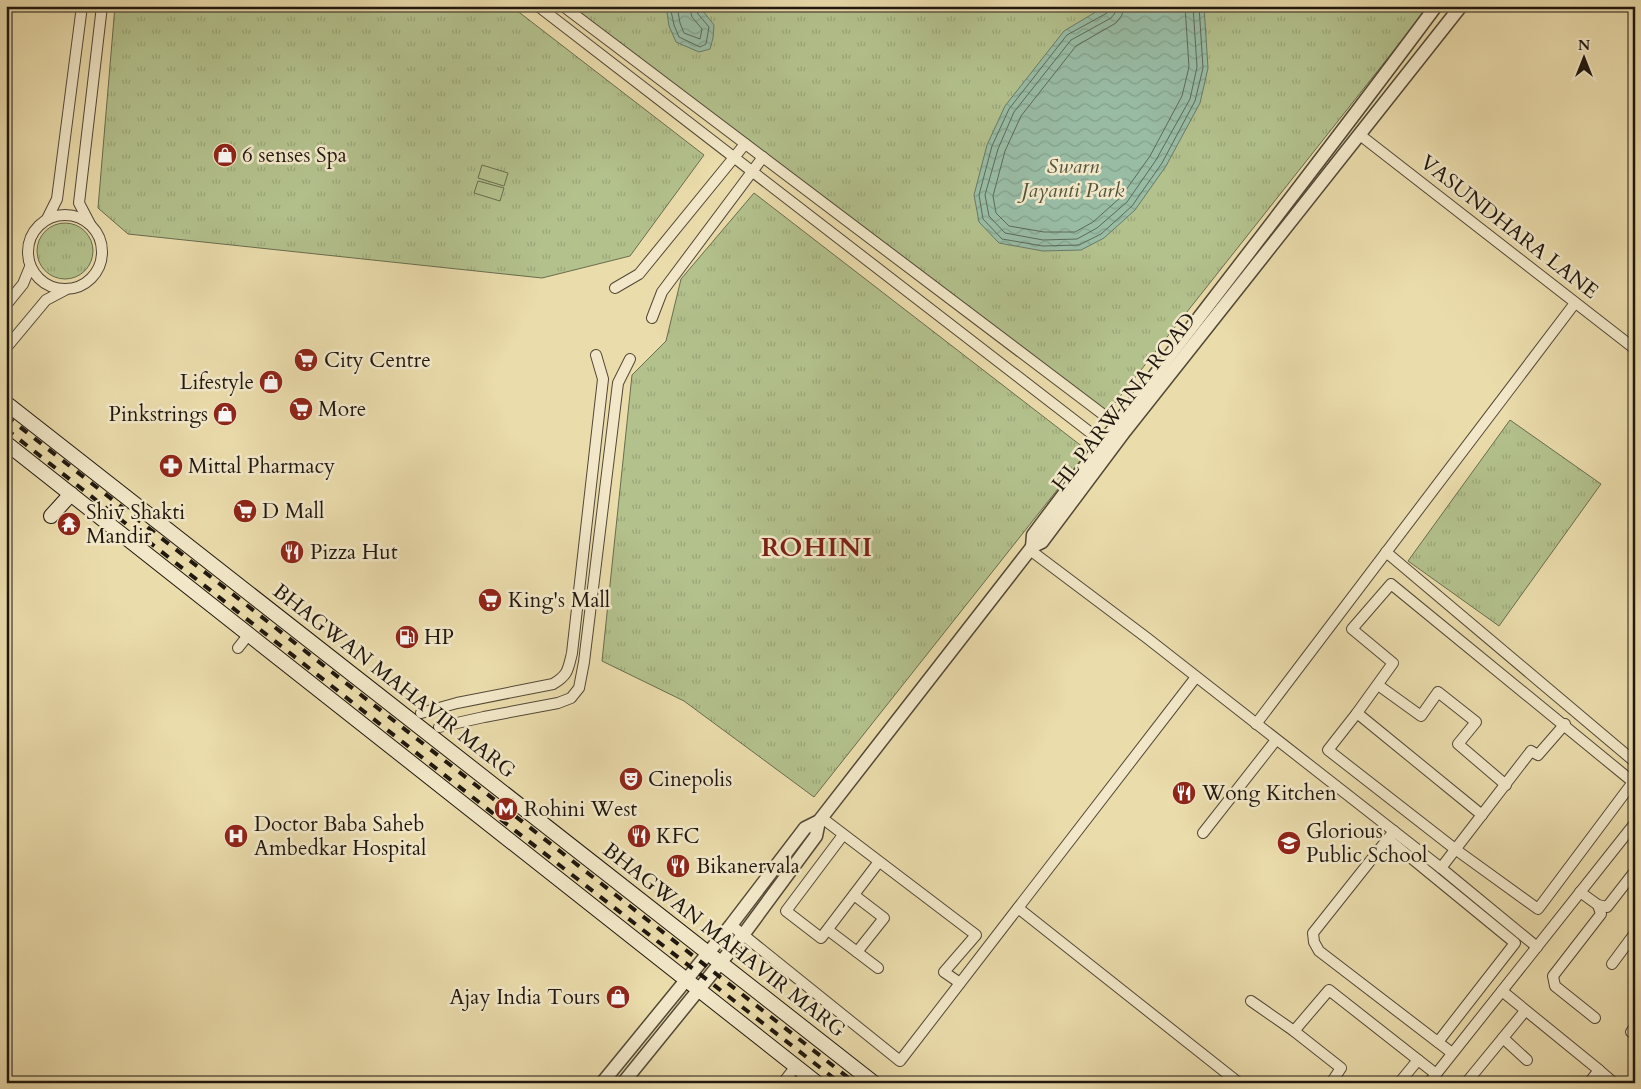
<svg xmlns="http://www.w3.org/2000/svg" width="1641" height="1089" font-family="Cardo,serif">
<defs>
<pattern id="grass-tufts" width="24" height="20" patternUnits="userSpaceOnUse" patternTransform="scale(1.25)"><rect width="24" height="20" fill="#b3c18d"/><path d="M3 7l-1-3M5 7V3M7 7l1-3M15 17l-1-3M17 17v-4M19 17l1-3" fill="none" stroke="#9aa578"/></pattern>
<pattern id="water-waves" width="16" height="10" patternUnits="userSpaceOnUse" patternTransform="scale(1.25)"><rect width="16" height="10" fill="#99bca5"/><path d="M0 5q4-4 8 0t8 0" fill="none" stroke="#83a18d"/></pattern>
</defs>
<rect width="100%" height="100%" fill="#ebdcac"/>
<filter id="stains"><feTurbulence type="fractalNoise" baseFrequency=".004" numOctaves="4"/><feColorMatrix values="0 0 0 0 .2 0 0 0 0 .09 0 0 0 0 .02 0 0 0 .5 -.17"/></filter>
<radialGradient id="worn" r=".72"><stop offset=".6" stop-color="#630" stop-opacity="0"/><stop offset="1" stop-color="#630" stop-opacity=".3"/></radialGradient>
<!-- grass -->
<g fill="url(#grass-tufts)" stroke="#696c4e">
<path d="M115,6H511L704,155L630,256L542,278L128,234L98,208Z"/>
<path d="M572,6H1429L1103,418Z"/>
<path d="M754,193L1088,451L814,797L684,701L602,661L632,375L666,341L681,279Z"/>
<circle cx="65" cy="251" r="28"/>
<path d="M1510,420L1601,484L1499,626L1408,561Z"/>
</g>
<!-- pitch -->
<g fill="#b3c18d" stroke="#696c4e">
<path d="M482,165L508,173L504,186L478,178Z"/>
<path d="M478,181L504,188L500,201L474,193Z"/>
</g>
<!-- water -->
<g fill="url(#water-waves)" stroke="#687a69">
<path d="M666,6H699L714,25L713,38L710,49L699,52L676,42L669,26Z"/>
<path d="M1110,6H1204L1208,68L1200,103L1166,166L1135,210L1104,238L1081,250L1043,251L999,243L979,222L974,195L987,145L1005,106L1064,31L1099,10Z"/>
</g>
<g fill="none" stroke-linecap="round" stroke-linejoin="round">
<!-- shore -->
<g stroke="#5c6a5a" stroke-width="1">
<path d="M670,6L674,25L679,37L700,47L706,44L709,27L698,14L695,6"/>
<path d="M677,6L680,23L684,33L700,39L702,29L692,17L689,6"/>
<path d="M1110,6L1107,13L1067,35L1009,109L992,146L979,195L983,219L1002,239L1043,246L1079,245L1101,234L1132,206L1162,163L1195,101L1203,68L1199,6"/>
<path d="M1116,6L1115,13L1111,18L1071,40L1014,112L998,149L985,195L989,216L1005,233L1043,240L1077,239L1097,228L1127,202L1156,160L1190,99L1197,67L1193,6"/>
<path d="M1123,6L1122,15L1116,23L1076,46L1021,116L1005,151L993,196L996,213L1009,226L1044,232H1075L1093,222L1121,197L1150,156L1182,96L1189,67L1185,6"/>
</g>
<!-- minor casing -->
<g stroke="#524836" stroke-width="12">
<g id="minor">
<path d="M538,6L1109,447"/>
<path d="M563,6L1121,428"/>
<path d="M1360,135L1635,349"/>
<circle cx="65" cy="252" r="37"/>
<path d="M47,219L57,199L82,6"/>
<path d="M90,224L79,203L102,6"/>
<path d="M615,288L639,274L745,144"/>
<path d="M6,305L23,284L30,267"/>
<path d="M652,318L662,292L763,157"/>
<path d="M6,348L46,300L65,290"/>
<path d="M1030,550L1147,638L1441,868L1537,947"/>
<path d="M1386,552L1635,762"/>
<path d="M1391,584L1633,782L1538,909L1455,849L1328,750L1357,713L1393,663L1352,629Z"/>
<path d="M238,648L249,634"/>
<path d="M1378,685L1421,716L1438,692L1476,722L1458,744L1506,785"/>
<path d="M421,713L457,703L553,684C568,675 568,670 572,653L603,379L596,355"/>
<path d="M1357,713L1482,815"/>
<path d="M1256,724L1575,303"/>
<path d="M439,727L484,717L558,703L571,698L579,688L584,662L618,383L630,359"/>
<path d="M822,818L976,935L944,972L960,983"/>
<path d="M1394,831L1313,933L1314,942L1319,951L1452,1053"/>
<path d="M1203,833L1276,740"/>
<path d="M843,835L786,911L821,938L878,863"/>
<path d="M1388,839L1515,943L1438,1042"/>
<path d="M1441,868L1531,751L1538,755L1565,724"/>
<path d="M1580,892L1598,905L1607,907L1635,871"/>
<path d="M854,895L884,918L857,952L878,968"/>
<path d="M1018,908L1239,1083"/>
<path d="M731,925L900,1061L1196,677"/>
<path d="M828,930L857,952"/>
<path d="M1612,964L1635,933"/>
<path d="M1502,991L1599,1070L1589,1083"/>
<path d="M1251,1001L1294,1031"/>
<path d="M1595,1018L1555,986L1553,976L1601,914L1598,905"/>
<path d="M1631,1032L1635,1027"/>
<path d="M1503,1038L1527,1060"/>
<path d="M1599,1070L1614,1083"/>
<path d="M783,1083L796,1066"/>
<path d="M1331,1083L1341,1068L1294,1031L1329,990L1436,1074"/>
<path d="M1399,1083L1418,1060"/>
<path d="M1429,1083L1635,823"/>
<path d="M1466,1083L1525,1011"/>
</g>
</g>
<!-- tertiary casing -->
<g stroke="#524836" stroke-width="15">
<g id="tertiary">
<path d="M1032,547L1033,535C1166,358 1304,184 1436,6"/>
<path d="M602,1083L731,925L805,828L819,821L1032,547L1042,542L1125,431L1461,6"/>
<path d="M623,1083L743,935L816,836L819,821"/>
</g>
</g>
<!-- secondary casing -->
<g stroke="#1f170f" stroke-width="16">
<g id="secondary">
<path d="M6,403L874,1083"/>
<path d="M6,443L817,1083"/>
<path d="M51,516L71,494"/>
</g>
</g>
<!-- minor -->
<use href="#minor" stroke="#f2e8c9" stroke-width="10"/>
<!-- tertiary -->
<use href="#tertiary" stroke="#f2e8c9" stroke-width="12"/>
<!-- secondary -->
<use href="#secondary" stroke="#f2e8c9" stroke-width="14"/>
<!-- rail -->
<g stroke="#1f170f" stroke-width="4" stroke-dasharray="9 9" stroke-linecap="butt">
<path d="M6,416L855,1083"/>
<path d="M6,429L504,822L840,1083"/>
</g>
</g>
<!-- icons -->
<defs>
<g id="shop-disc" transform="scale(1.25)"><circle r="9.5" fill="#8f2418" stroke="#f2e8c9"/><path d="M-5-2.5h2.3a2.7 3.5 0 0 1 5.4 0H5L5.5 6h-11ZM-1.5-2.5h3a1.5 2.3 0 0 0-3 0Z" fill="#fff"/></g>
<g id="supermarket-disc" transform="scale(1.25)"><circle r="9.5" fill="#8f2418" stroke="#f2e8c9"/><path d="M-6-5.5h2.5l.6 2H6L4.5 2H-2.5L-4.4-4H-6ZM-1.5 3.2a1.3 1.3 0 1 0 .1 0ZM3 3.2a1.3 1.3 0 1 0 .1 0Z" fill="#fff"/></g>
<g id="pharmacy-disc" transform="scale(1.25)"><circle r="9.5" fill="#8f2418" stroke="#f2e8c9"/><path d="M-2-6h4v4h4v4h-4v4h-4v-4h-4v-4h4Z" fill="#fff"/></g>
<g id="temple-disc" transform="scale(1.25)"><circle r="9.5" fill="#8f2418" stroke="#f2e8c9"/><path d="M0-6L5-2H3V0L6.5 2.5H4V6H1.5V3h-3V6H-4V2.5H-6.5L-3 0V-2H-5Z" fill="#fff"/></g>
<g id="restaurant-disc" transform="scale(1.25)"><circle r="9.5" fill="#8f2418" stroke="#f2e8c9"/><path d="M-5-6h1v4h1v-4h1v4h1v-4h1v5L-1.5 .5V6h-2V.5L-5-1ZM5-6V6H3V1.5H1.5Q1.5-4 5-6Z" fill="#fff"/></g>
<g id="fuel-disc" transform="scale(1.25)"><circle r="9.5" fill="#8f2418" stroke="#f2e8c9"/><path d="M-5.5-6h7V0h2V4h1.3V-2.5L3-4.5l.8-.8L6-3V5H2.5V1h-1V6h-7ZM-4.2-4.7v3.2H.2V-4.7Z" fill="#fff"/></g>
<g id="theatre-disc" transform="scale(1.25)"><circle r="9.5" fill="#8f2418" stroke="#f2e8c9"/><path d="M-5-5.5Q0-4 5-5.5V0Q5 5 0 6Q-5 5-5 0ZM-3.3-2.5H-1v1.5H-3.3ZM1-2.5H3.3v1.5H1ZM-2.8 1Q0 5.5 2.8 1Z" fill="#fff"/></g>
<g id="metro-disc" transform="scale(1.25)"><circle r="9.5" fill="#8f2418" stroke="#f2e8c9"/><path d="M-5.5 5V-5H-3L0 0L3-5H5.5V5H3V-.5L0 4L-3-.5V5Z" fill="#fff"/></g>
<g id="hospital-disc" transform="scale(1.25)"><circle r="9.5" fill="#8f2418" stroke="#f2e8c9"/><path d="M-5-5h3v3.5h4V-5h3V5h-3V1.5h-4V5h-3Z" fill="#fff"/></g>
<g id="school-disc" transform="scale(1.25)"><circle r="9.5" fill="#8f2418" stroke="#f2e8c9"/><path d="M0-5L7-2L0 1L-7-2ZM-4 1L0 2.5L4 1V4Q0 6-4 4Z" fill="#fff"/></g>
</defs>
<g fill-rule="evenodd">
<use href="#shop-disc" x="225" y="155"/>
<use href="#supermarket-disc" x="306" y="360"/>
<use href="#shop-disc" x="271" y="382"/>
<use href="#supermarket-disc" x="301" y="409"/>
<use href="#shop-disc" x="225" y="414"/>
<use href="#pharmacy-disc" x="171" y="466"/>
<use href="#supermarket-disc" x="245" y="511"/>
<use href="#temple-disc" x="69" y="524"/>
<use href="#restaurant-disc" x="292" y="552"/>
<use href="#supermarket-disc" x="490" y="600"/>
<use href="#fuel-disc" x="407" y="637"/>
<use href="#theatre-disc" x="631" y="779"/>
<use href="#restaurant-disc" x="1184" y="793"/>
<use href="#metro-disc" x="506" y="809"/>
<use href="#hospital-disc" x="236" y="836"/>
<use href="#restaurant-disc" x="639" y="836"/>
<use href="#school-disc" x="1289" y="843"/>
<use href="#restaurant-disc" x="678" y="866"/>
<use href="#shop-disc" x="618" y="997"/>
</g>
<g text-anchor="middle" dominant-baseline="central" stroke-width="5" stroke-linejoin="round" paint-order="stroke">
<!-- poi labels -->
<g font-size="21" fill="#1f170f" stroke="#f2e8c9" text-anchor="start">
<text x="242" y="155">6 senses Spa</text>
<text x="324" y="360">City Centre</text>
<text x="254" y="382" text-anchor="end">Lifestyle</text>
<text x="318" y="409">More</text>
<text x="208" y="414" text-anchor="end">Pinkstrings</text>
<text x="188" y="466">Mittal Pharmacy</text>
<text x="262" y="511">D Mall</text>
<text x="86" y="512">Shiv Shakti<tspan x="86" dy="24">Mandir</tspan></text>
<text x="310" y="552">Pizza Hut</text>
<text x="508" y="600">King's Mall</text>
<text x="424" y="637">HP</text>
<text x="648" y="779">Cinepolis</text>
<text x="1202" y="793">Wong Kitchen</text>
<text x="524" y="809">Rohini West</text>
<text x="254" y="824">Doctor Baba Saheb<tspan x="254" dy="24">Ambedkar Hospital</tspan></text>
<text x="1306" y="831">Glorious<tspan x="1306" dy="24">Public School</tspan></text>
<text x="656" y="836">KFC</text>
<text x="696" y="866">Bikanervala</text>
<text x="600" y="997" text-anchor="end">Ajay India Tours</text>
</g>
<!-- park labels -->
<g font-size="21" font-style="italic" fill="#53523b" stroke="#f2e8c9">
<text x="1073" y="166">Swarn<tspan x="1073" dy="24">Jayanti Park</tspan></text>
</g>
<!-- street labels -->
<g font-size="21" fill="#1f170f" stroke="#f2e8c9">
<text transform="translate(1509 227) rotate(38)">VASUNDHARA LANE</text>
<text transform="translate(1124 402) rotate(-52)">HL PARWANA ROAD</text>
<text transform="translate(394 681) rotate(38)">BHAGWAN MAHAVIR MARG</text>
<text transform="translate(724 940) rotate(38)">BHAGWAN MAHAVIR MARG</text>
</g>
<!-- district labels -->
<g font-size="26" font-weight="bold" letter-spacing="1" fill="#7a1f14" stroke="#f2e8c9">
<text x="817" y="547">ROHINI</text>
</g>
</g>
<!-- margin -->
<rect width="1641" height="1089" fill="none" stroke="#ebdcac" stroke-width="25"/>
<rect x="8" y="8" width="1626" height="1074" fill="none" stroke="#1f170f" stroke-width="2.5"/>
<rect x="12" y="12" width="1616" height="1064" fill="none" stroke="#1f170f"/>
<!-- north arrow -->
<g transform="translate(1584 58)" stroke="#f2e8c9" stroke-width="4" paint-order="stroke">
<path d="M0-4L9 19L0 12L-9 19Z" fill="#1f170f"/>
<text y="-8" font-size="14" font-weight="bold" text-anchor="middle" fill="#1f170f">N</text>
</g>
<rect width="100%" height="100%" filter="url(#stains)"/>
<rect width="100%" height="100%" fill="url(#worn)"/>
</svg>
